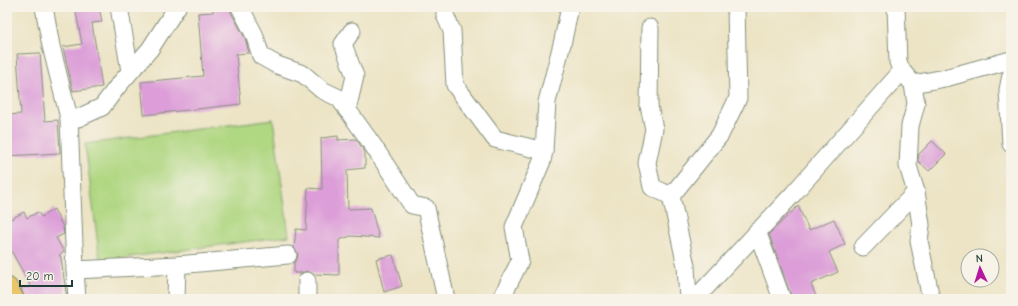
<svg xmlns="http://www.w3.org/2000/svg" width="1018" height="306" font-family="'Comic Neue',sans-serif">
<rect width="100%" height="100%" fill="#f7f3e8"/>
<filter id="ink" filterUnits="userSpaceOnUse"><feTurbulence type="fractalNoise" baseFrequency=".025" numOctaves="2"/><feDisplacementMap in="SourceGraphic" scale="8" xChannelSelector="R" yChannelSelector="G"/><feConvolveMatrix kernelMatrix="1 2 1 2 8 2 1 2 1" color-interpolation-filters="sRGB"/></filter>
<filter id="wash" filterUnits="userSpaceOnUse"><feTurbulence type="fractalNoise" baseFrequency=".012" numOctaves="4" result="noise"/><feDisplacementMap in="SourceGraphic" scale="16" xChannelSelector="R" yChannelSelector="G"/><feGaussianBlur stdDeviation="0.9" result="paint"/><feColorMatrix in="noise" values="0 0 0 0 0 0 0 0 0 0 0 0 0 0 0 0 0 1.4 0 .05"/><feComposite in="paint" operator="in"/></filter>
<g filter="url(#wash)">
<rect width="100%" height="100%" fill="#ece4c5"/>
<!-- green -->
<path fill="#b0d782" stroke="#688a5b" d="M273,119L289,236L100,261L85,144Z"/>
<g id="blocks">
<!-- building -->
<g fill="#dc9dd8">
<path d="M75,7H99L102,22L92,23L102,87L73,91L63,47L82,44Z"/>
<path d="M213,7H230L231,12L245,38L249,53L236,54L241,104L144,115L141,82L203,76L198,13L213,12Z"/>
<path d="M40,53L45,121L58,120L60,153L7,156V115L21,114L17,54Z"/>
<path d="M338,136V140L356,139L365,152V168L347,170L348,209L371,208L379,238L351,236L339,240V275L313,274L307,271L301,273H294V263L297,259L298,254L294,248L296,229L306,230L308,188L322,189L321,138Z"/>
<path d="M932,141L946,154L929,171L918,161L919,154Z"/>
<path d="M798,206L809,230L834,219L845,244L829,252L838,272L811,284L817,299H792L769,234Z"/>
<path d="M54,209L63,227L64,234L56,238L64,252L59,255L61,258L67,299H25L21,288L31,287L7,243V221L24,212L27,218L38,212L41,217Z"/>
<path d="M393,255L402,286L384,292L376,259Z"/>
</g>
</g>
</g>
<g filter="url(#ink)">
<use href="#blocks" fill-opacity="0" stroke="#86907c" stroke-width="1"/>
<g fill="none" stroke-linecap="round" stroke-linejoin="round">
<!-- minor casing -->
<g stroke="#86907c" stroke-width="19">
<g id="minor">
<path d="M44,7L51,46L69,118L75,270L77,299"/>
<path d="M119,7L130,71"/>
<path d="M240,7L254,34L261,56L277,65L303,74L322,90L339,98L372,144L412,205L426,208L446,299"/>
<path d="M445,7V15L452,31L455,85L495,139L544,151"/>
<path d="M896,7L898,62L902,71L913,84L916,104L910,126L908,166L916,192L921,225L919,241L931,299"/>
<path d="M650,28L649,106L654,129L647,163L652,187L671,196"/>
<path d="M1011,75L1008,90L1011,144"/>
<path d="M913,84L945,78L1011,60"/>
<path d="M347,110L355,76L343,44L352,31"/>
<path d="M69,118H78L102,107L117,87L150,49L177,7"/>
<path d="M757,231L782,299"/>
<path d="M863,247L916,192"/>
<path d="M75,270L177,265L288,255"/>
<path d="M307,281V299"/>
<path d="M176,299L177,265"/>
<path d="M501,299L520,261L514,227L542,161L544,151L547,102L563,40L570,7"/>
<path d="M688,299L686,266L671,196L720,135L738,98L736,7"/>
<path d="M695,299L794,193L902,71"/>
</g>
</g>
<!-- major casing -->
<g stroke="#86907c" stroke-width="23">
<path id="major" d="M7,288L13,299"/>
</g>
<!-- minor -->
<use href="#minor" stroke="#fff" stroke-width="17"/>
<!-- major -->
<use href="#major" stroke="#ebc669" stroke-width="21"/>
</g>
</g>
<!-- margin -->
<rect width="1018" height="306" fill="none" stroke="#f7f3e8" stroke-width="24"/>
<!-- north arrow -->
<g transform="translate(980 268) rotate(356)"><circle r="19" fill="#f7f3e8" stroke="#a1aaa0"/>
<path d="M0-3L7 15L0 10L-7 15Z" fill="#b5179e"/>
<text y="-6" font-size="11" font-weight="bold" text-anchor="middle" fill="#1f3d34">N</text>
</g>
<!-- scale -->
<path d="M20 280v6h52v-6" fill="none" stroke="#1f3d34" stroke-width="2"/>
<text x="26" y="280" font-size="12" fill="#1f3d34" stroke="#f7f3e8" stroke-width="3" paint-order="stroke">20 m</text>
</svg>
